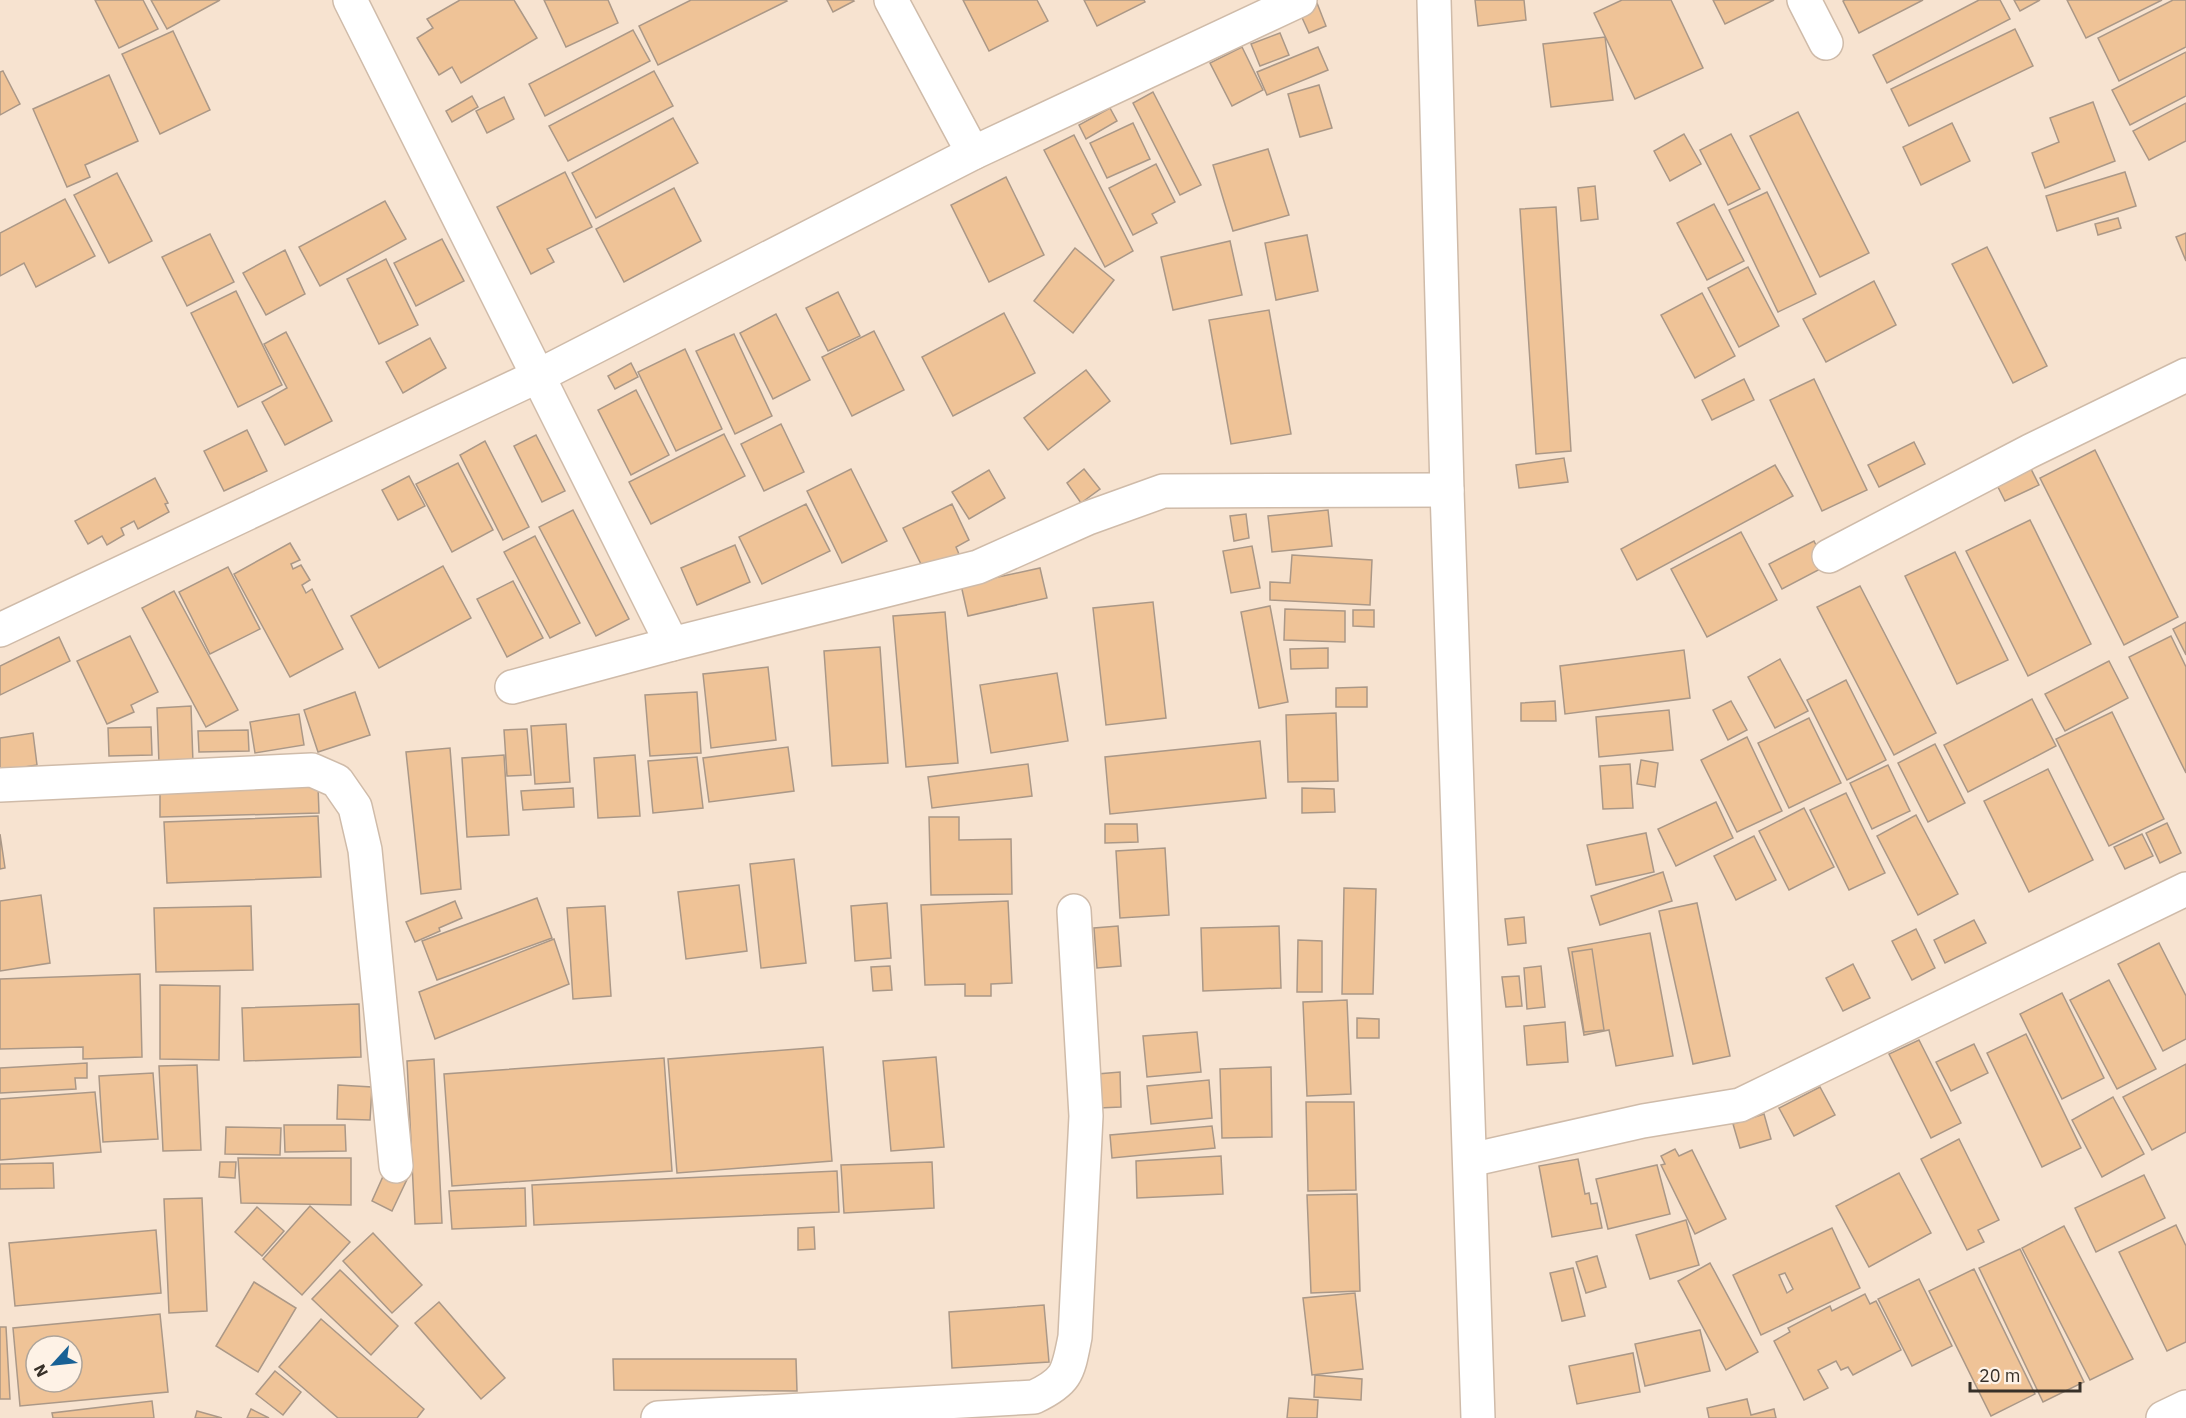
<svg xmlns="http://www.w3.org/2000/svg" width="2186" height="1418" font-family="'IBM Plex Sans',sans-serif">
<rect width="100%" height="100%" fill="#f7e3d0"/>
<!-- building -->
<g fill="#efc397" stroke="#ab9887" stroke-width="1.5" fill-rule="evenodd">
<path d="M95,0H143L158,29L119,48Z"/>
<path d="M151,0H220L167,29Z"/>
<path d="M460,0H514L537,38L461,83L452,67L439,75L417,38L433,28L427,19Z"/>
<path d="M544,0H608L618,23L566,47Z"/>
<path d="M691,0H786L787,1L658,65L639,26Z"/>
<path d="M827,0H853L854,1L833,12Z"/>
<path d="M963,0H1037L1048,21L989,51Z"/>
<path d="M1084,0H1144L1145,2L1097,26Z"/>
<path d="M1475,0H1524L1526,20L1478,26Z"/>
<path d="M1622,0H1671L1703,68L1635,99L1594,13Z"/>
<path d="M1713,0H1774L1725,24Z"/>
<path d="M1845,0H1923L1859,33L1843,1Z"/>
<path d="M1979,0H2000L2010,19L1887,83L1873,55Z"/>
<path d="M2014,0H2040L2020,11Z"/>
<path d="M2067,0H2162L2086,38Z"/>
<path d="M2173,0H2186V47L2119,81L2098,38Z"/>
<path d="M1317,3L1326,26L1309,33L1299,11Z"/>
<path d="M2015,29L2033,66L1909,126L1891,89Z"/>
<path d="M633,30L650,61L545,116L529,84Z"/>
<path d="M173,31L210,110L160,134L122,54Z"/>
<path d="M1280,33L1289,55L1260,66L1251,44Z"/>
<path d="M1605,37L1613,100L1551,107L1543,44Z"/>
<path d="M1242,47L1263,90L1232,106L1210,63Z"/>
<path d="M1318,47L1328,70L1267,95L1257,72Z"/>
<path d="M2186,52V96L2130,125L2112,90Z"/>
<path d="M3,71L20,104L0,115V72Z"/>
<path d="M654,71L673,106L568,161L549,126Z"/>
<path d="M109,75L138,141L85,165L90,177L67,187L33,109Z"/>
<path d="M1319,85L1332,128L1300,137L1288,94Z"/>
<path d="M1153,92L1201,185L1180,195L1133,103Z"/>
<path d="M472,96L478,107L452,122L446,111Z"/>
<path d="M504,97L514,119L487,133L476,111Z"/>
<path d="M2093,102L2115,161L2045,188L2032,153L2059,142L2050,118Z"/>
<path d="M2186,103V141L2149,160L2133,131Z"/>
<path d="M1110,108L1117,121L1086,139L1079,125Z"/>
<path d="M1798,112L1869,253L1820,277L1750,136Z"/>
<path d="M673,118L698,163L596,218L572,173Z"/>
<path d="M1133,123L1150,159L1107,178L1090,143Z"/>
<path d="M1952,123L1970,161L1921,185L1903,147Z"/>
<path d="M1684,134L1701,164L1670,181L1654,151Z"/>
<path d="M1731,134L1760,189L1728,205L1700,150Z"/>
<path d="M1074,135L1133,251L1105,267L1044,150Z"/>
<path d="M1268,149L1289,215L1233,231L1213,165Z"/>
<path d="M1156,164L1175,202L1152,214L1157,223L1133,235L1109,188Z"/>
<path d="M565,172L592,227L547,249L554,262L531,274L497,207Z"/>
<path d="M2125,172L2136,206L2057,231L2046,196Z"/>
<path d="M117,173L152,241L109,263L74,195Z"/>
<path d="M1006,177L1044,255L989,282L951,205Z"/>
<path d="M1595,186L1598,219L1581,221L1578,188Z"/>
<path d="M674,188L701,241L624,282L596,229Z"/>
<path d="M1767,192L1816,294L1778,312L1729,210Z"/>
<path d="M65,199L95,256L36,287L24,263L0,276V233Z"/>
<path d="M385,201L406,239L320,286L299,247Z"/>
<path d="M1714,204L1744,261L1707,280L1677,223Z"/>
<path d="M1556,207L1571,451L1536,454L1520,209Z"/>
<path d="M2118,218L2121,228L2098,235L2095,224Z"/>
<path d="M2186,233V261L2176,237Z"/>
<path d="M210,234L234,282L187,306L162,257Z"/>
<path d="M1307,235L1318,291L1276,300L1265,243Z"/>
<path d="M442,239L464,281L416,306L394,263Z"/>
<path d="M1230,241L1242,295L1173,310L1161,257Z"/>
<path d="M1987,247L2047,366L2013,383L1952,264Z"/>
<path d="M1075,248L1114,280L1073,333L1034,301Z"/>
<path d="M285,250L305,294L266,315L243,273Z"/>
<path d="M386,259L418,325L379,344L347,279Z"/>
<path d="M1748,267L1779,326L1739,347L1708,288Z"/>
<path d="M1874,281L1896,325L1826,362L1803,319Z"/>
<path d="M236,291L282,385L238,407L191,313Z"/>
<path d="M838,292L860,336L828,351L806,308Z"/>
<path d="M1702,293L1735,356L1695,378L1661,315Z"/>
<path d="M1269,310L1291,434L1231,444L1209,320Z"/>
<path d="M1004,313L1035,373L953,416L922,357Z"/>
<path d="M776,314L810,380L773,399L740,333Z"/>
<path d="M874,331L904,390L852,416L822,357Z"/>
<path d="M286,332L332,421L285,445L262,402L287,388L264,344Z"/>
<path d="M734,334L772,416L735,434L696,351Z"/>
<path d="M430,338L446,368L403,393L386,362Z"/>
<path d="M685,349L722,429L676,451L638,372Z"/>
<path d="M631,363L638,377L615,389L608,376Z"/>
<path d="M1086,370L1110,401L1048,450L1024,418Z"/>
<path d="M1744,379L1754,400L1712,420L1702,400Z"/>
<path d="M1814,379L1867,490L1822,511L1770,400Z"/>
<path d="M636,390L669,455L631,475L598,410Z"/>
<path d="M781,424L804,472L764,491L741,444Z"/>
<path d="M247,430L267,471L224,491L204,451Z"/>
<path d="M724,434L745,476L651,524L629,482Z"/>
<path d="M536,435L565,491L542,502L514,446Z"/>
<path d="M485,441L529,527L503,540L460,455Z"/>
<path d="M1914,442L1925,464L1879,487L1868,465Z"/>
<path d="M2095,450L2178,617L2124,645L2040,478Z"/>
<path d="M1564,458L1568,482L1519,488L1516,465Z"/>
<path d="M458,463L493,530L452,552L416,484Z"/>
<path d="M1775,465L1793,496L1637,580L1621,549Z"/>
<path d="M2029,465L2039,485L2005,501L1995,481Z"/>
<path d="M851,469L887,541L842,563L807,491Z"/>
<path d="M1084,469L1100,489L1081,503L1067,483Z"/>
<path d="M989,470L1005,498L969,519L952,492Z"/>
<path d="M409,476L425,506L398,520L382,490Z"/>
<path d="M155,478L168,503L165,504L169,512L138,529L134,521L121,528L124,535L107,545L102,536L88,544L75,521Z"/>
<path d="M806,504L830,551L762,584L739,537Z"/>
<path d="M952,504L969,540L956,547L959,554L924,570L903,528Z"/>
<path d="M573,510L629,619L596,636L539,527Z"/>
<path d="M1328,510L1332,546L1272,552L1268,516Z"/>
<path d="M1246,514L1249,538L1234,541L1230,516Z"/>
<path d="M2030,520L2091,644L2028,676L1966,551Z"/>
<path d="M1741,532L1777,600L1707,637L1671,569Z"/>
<path d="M535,536L580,623L550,638L504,552Z"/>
<path d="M1814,541L1826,566L1782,589L1769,564Z"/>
<path d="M290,543L300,560L291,564L293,569L301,565L310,580L302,585L306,593L312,589L343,649L290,677L234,574Z"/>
<path d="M735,545L750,582L697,605L681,568Z"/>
<path d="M1252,546L1260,588L1231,593L1223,551Z"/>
<path d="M1955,552L2008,660L1957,684L1905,576Z"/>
<path d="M1292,555L1372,560L1370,605L1270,600V582L1290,583Z"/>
<path d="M443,566L471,618L379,668L351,616Z"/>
<path d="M228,567L260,629L210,654L179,592Z"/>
<path d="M1040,568L1047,598L968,616L961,585Z"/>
<path d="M513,581L543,638L507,657L477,599Z"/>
<path d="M1860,586L1936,733L1894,755L1817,607Z"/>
<path d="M174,591L238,710L206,727L142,608Z"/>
<path d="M1153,602L1166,718L1106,725L1093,608Z"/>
<path d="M1270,606L1288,702L1259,708L1241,612Z"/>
<path d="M1285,609L1345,611V642L1284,640Z"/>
<path d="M1353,610H1374V627L1353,626Z"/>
<path d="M945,612L958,763L906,767L893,616Z"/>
<path d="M2186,622V655L2173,629Z"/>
<path d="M130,636L158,692L131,705L134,712L107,724L77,661Z"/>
<path d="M2171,636L2186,667V773L2129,657Z"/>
<path d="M59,637L70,661L0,695V666Z"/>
<path d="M880,647L888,763L832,766L824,651Z"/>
<path d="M1328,648V668L1291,669L1290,649Z"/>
<path d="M1684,650L1690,698L1565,714L1560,666Z"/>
<path d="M1780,659L1808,711L1775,728L1748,677Z"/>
<path d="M2109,661L2128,698L2065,731L2045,694Z"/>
<path d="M768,667L776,740L711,748L703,674Z"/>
<path d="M1057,673L1068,741L991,753L980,685Z"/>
<path d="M1846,680L1886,760L1847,780L1807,700Z"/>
<path d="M1367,687V707H1336V688Z"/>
<path d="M355,692L370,735L318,752L304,710Z"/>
<path d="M697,692L701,753L650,756L645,695Z"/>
<path d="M2032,699L2056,746L1968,792L1944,745Z"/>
<path d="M1555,701L1556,721H1521V703Z"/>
<path d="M1731,701L1747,730L1728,740L1713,710Z"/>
<path d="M191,706L193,763L159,764L157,708Z"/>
<path d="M1669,710L1673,750L1599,757L1596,717Z"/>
<path d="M2112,712L2164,819L2109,846L2056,739Z"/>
<path d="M1336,713L1338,781L1288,782L1286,715Z"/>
<path d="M299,714L304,745L255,753L250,722Z"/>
<path d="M1809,718L1841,783L1789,808L1758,743Z"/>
<path d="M566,724L570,782L535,784L531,726Z"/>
<path d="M151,727L152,755L109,756L108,728Z"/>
<path d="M527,729L531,775L507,776L504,730Z"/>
<path d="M248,730L249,751L199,752L198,731Z"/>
<path d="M33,733L37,765L0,771V738Z"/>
<path d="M1747,737L1782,811L1737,832L1701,760Z"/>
<path d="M1260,741L1266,798L1110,814L1105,757Z"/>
<path d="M1935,744L1965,803L1928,822L1898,763Z"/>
<path d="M788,747L794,791L709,802L703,758Z"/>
<path d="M450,748L461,889L421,894L406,752Z"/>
<path d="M504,755L509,835L467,837L462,758Z"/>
<path d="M635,755L640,816L598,818L594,758Z"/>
<path d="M697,757L703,808L653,813L648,761Z"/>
<path d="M1641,760L1658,763L1655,787L1637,784Z"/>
<path d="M1028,764L1032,796L932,808L928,777Z"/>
<path d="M1630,764L1633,808L1603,809L1600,766Z"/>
<path d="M1888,765L1910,811L1872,829L1850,783Z"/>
<path d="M2048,769L2093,860L2029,892L1984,801Z"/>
<path d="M318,786L319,813L160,817V790Z"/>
<path d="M573,788L574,807L523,810L521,791Z"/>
<path d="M1302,788L1334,789L1335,812L1302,813Z"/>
<path d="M1846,793L1885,873L1849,890L1810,810Z"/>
<path d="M1716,802L1733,838L1676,866L1658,829Z"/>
<path d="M1804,808L1834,867L1789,890L1759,831Z"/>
<path d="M1916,815L1958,894L1918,915L1877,836Z"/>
<path d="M318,816L321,877L167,883L164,822Z"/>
<path d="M929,817H959V840L1011,839L1012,894L931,895Z"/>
<path d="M2167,823L2181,853L2160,863L2146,833Z"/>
<path d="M1105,824H1137L1138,842L1105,843Z"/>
<path d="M1646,833L1654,872L1596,885L1587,845Z"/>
<path d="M0,834L5,868L0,869Z"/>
<path d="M2142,834L2153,856L2125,869L2114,847Z"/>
<path d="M1754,836L1776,880L1736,900L1714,856Z"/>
<path d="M1165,848L1169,915L1120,918L1116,851Z"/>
<path d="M794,859L806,963L761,968L750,864Z"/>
<path d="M1663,872L1672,901L1600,925L1591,896Z"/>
<path d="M739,885L747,951L686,959L678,892Z"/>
<path d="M1344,888L1376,889L1373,994H1342Z"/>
<path d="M41,895L50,963L0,971V901Z"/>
<path d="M537,898L552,938L437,980L422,941Z"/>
<path d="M455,901L462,918L439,928L440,931L415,942L406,922Z"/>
<path d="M1008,901L1012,983L991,984V996H965V984L925,985L921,905Z"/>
<path d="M887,903L891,958L855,961L851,906Z"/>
<path d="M1697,903L1730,1056L1693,1064L1659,911Z"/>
<path d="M251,906L253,970L156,972L154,908Z"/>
<path d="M605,906L611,996L573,999L567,908Z"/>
<path d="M1524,917L1526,943L1508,945L1505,919Z"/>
<path d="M1974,920L1986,943L1945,963L1934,940Z"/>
<path d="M1118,926L1121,966L1097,968L1094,928Z"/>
<path d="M1279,926L1281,988L1203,991L1201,928Z"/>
<path d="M1916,929L1935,968L1912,980L1892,941Z"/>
<path d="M1650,933L1673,1056L1616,1066L1609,1030L1584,1035L1568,948Z"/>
<path d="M554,939L569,984L435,1039L419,992Z"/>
<path d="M1298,940L1322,941V992H1297Z"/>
<path d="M2159,943L2186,996V1039L2163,1051L2118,964Z"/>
<path d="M1592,949L1604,1030L1584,1032L1572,952Z"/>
<path d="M1853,964L1870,998L1843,1011L1826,978Z"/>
<path d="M890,966L892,990L873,991L871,967Z"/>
<path d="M1541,966L1545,1007L1527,1009L1524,968Z"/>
<path d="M140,974L142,1057L83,1059V1047L0,1049V979Z"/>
<path d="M1519,976L1522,1006L1506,1007L1502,977Z"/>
<path d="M2109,980L2156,1069L2117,1089L2070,1000Z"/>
<path d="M160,985L220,986L219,1060L160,1059Z"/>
<path d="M2062,993L2104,1078L2062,1099L2020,1014Z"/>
<path d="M1347,1000L1351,1094L1307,1096L1303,1002Z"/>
<path d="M359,1004L361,1057L244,1061L242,1008Z"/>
<path d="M1357,1018L1379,1019V1038H1357Z"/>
<path d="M1565,1022L1568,1062L1527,1065L1524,1026Z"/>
<path d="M1197,1032L1201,1072L1147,1077L1143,1036Z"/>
<path d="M2026,1034L2081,1148L2042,1167L1987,1053Z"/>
<path d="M1919,1040L1961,1123L1931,1138L1889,1054Z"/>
<path d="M1974,1044L1988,1073L1951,1091L1936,1062Z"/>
<path d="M823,1047L832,1161L677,1173L668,1059Z"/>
<path d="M936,1057L944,1147L891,1151L883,1061Z"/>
<path d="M664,1058L672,1171L452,1186L444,1074Z"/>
<path d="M434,1059L442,1223L415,1224L407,1061Z"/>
<path d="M87,1063V1078H75L76,1089L0,1093V1068Z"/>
<path d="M2186,1064V1132L2152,1150L2123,1097Z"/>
<path d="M197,1065L201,1150L163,1151L159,1066Z"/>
<path d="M1271,1067L1272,1137L1222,1138L1220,1069Z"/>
<path d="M1120,1072L1121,1107L1099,1108L1097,1074Z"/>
<path d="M153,1073L158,1139L103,1142L99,1076Z"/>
<path d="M1209,1080L1212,1118L1151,1124L1147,1086Z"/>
<path d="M338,1085L372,1087L370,1120L337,1119Z"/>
<path d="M1820,1087L1835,1115L1794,1136L1779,1108Z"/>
<path d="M95,1092L101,1152L0,1160V1099Z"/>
<path d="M2113,1097L2144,1154L2102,1177L2072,1120Z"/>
<path d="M1306,1102H1354L1356,1190L1308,1191Z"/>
<path d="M1764,1114L1771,1139L1740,1148L1733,1124Z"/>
<path d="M284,1125H345L346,1151L285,1152Z"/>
<path d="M1212,1126L1215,1148L1112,1158L1110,1135Z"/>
<path d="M226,1127L281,1128L280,1155L225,1154Z"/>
<path d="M1959,1139L1999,1220L1978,1230L1984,1242L1967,1250L1921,1159Z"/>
<path d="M1675,1149L1679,1156L1692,1150L1726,1219L1695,1234L1661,1165L1665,1164L1661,1156Z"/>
<path d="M1221,1156L1223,1194L1137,1198L1136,1161Z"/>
<path d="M238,1158H351V1205L241,1203Z"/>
<path d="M1578,1159L1585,1194L1589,1193L1591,1204L1597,1203L1602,1228L1552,1237L1539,1166Z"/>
<path d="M220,1162H236L235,1178L219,1177Z"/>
<path d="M932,1162L934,1208L844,1213L841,1165Z"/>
<path d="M53,1163L54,1188L0,1189V1164Z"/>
<path d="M389,1163L410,1173L392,1211L372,1201Z"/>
<path d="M1657,1165L1670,1214L1608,1229L1596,1179Z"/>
<path d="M837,1171L839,1212L534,1225L532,1185Z"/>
<path d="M1899,1173L1931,1233L1869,1267L1836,1206Z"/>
<path d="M2144,1175L2165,1218L2096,1252L2075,1208Z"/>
<path d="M525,1188L526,1226L452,1229L449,1191Z"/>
<path d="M1357,1194L1360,1291L1311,1293L1307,1195Z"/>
<path d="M202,1198L207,1311L169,1313L164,1199Z"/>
<path d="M310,1206L350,1242L302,1295L263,1259Z"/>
<path d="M257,1207L284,1231L262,1256L235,1232Z"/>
<path d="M1686,1220L1699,1265L1650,1279L1636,1235Z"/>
<path d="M2176,1225L2186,1246V1342L2167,1351L2119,1252Z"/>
<path d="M2064,1226L2133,1359L2090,1380L2022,1248Z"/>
<path d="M814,1227L815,1249L798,1250V1228Z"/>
<path d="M1832,1228L1860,1288L1761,1335L1733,1275ZM1785,1273L1793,1289L1787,1293L1779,1275Z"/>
<path d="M156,1230L161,1293L15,1306L9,1243Z"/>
<path d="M373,1233L422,1285L392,1313L343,1261Z"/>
<path d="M2020,1249L2084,1382L2043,1402L1979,1268Z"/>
<path d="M1597,1256L1606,1287L1586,1293L1576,1262Z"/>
<path d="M1710,1263L1758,1352L1726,1370L1678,1281Z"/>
<path d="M1573,1268L1585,1316L1562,1321L1550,1273Z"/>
<path d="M1974,1269L2035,1394L1991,1416L1929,1291Z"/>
<path d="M340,1270L398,1326L371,1355L312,1299Z"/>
<path d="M1919,1279L1952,1346L1912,1366L1878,1299Z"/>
<path d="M254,1282L296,1308L258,1372L216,1346Z"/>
<path d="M1355,1293L1363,1369L1312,1375L1303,1298Z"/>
<path d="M1865,1294L1870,1304L1876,1301L1901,1350L1853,1375L1848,1367L1841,1370L1836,1361L1818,1370L1828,1388L1804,1400L1774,1341L1790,1332L1788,1328L1830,1306L1832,1311Z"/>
<path d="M439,1302L505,1378L481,1399L415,1323Z"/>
<path d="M1044,1305L1049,1362L952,1368L949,1312Z"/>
<path d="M160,1314L168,1392L20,1406L13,1328ZM36,1346H72V1382H36Z"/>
<path d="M321,1319L424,1409L417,1418H338L279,1367Z"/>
<path d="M0,1327H6L10,1399H0Z"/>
<path d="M1700,1330L1710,1371L1645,1386L1635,1344Z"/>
<path d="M1633,1353L1640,1392L1577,1404L1569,1366Z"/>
<path d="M613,1359H796L797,1391L614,1390Z"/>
<path d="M275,1371L301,1392L283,1415L256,1394Z"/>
<path d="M1315,1375L1362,1379L1361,1400L1314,1397Z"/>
<path d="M1289,1398L1318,1400L1317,1418H1287Z"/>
<path d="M1747,1399L1751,1415L1774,1409L1776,1418H1709L1707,1408Z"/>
<path d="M152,1401L154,1418H53L52,1413Z"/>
<path d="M251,1409L269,1418H247Z"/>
<path d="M197,1411L222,1418H195Z"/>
</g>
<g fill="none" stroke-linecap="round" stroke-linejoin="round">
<!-- minor casing -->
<g stroke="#cfbba9" stroke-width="36">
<g id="minor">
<path d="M350,0L672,644"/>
<path d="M891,0L973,153"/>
<path d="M1804,0L1826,43"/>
<path d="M1829,556L2030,451L2186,375"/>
<path d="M0,630L538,376L973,153L1300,0"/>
<path d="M512,687L672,644L978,567L1088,518L1163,491L1447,490"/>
<path d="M0,785L312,770L337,781L355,807L365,850L396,1166"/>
<path d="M1470,1160L1643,1121L1740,1105L2186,889"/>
<path d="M658,1418L1034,1397C1068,1381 1068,1372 1075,1337L1086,1116L1074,911"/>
<path d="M2163,1418L2186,1407"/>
</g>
</g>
<!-- tertiary casing -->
<g stroke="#cfbba9" stroke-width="36">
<path id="tertiary" d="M1434,0L1447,490L1478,1418"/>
</g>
<!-- minor -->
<use href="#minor" stroke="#fff" stroke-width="33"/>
<!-- tertiary -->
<use href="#tertiary" stroke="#fff" stroke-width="33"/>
</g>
<!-- north arrow -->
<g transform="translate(54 1364) rotate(243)"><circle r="28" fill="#fef2e6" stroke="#aea49a" stroke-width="1.5"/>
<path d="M0-4.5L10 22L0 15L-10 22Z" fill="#196195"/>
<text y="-9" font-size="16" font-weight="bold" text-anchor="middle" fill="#373028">N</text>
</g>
<!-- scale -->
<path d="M1970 1382v9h110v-9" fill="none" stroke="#373028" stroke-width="3"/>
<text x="1979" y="1382" font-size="18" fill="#373028" stroke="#fef2e6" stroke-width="4.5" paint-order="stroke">20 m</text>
</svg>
